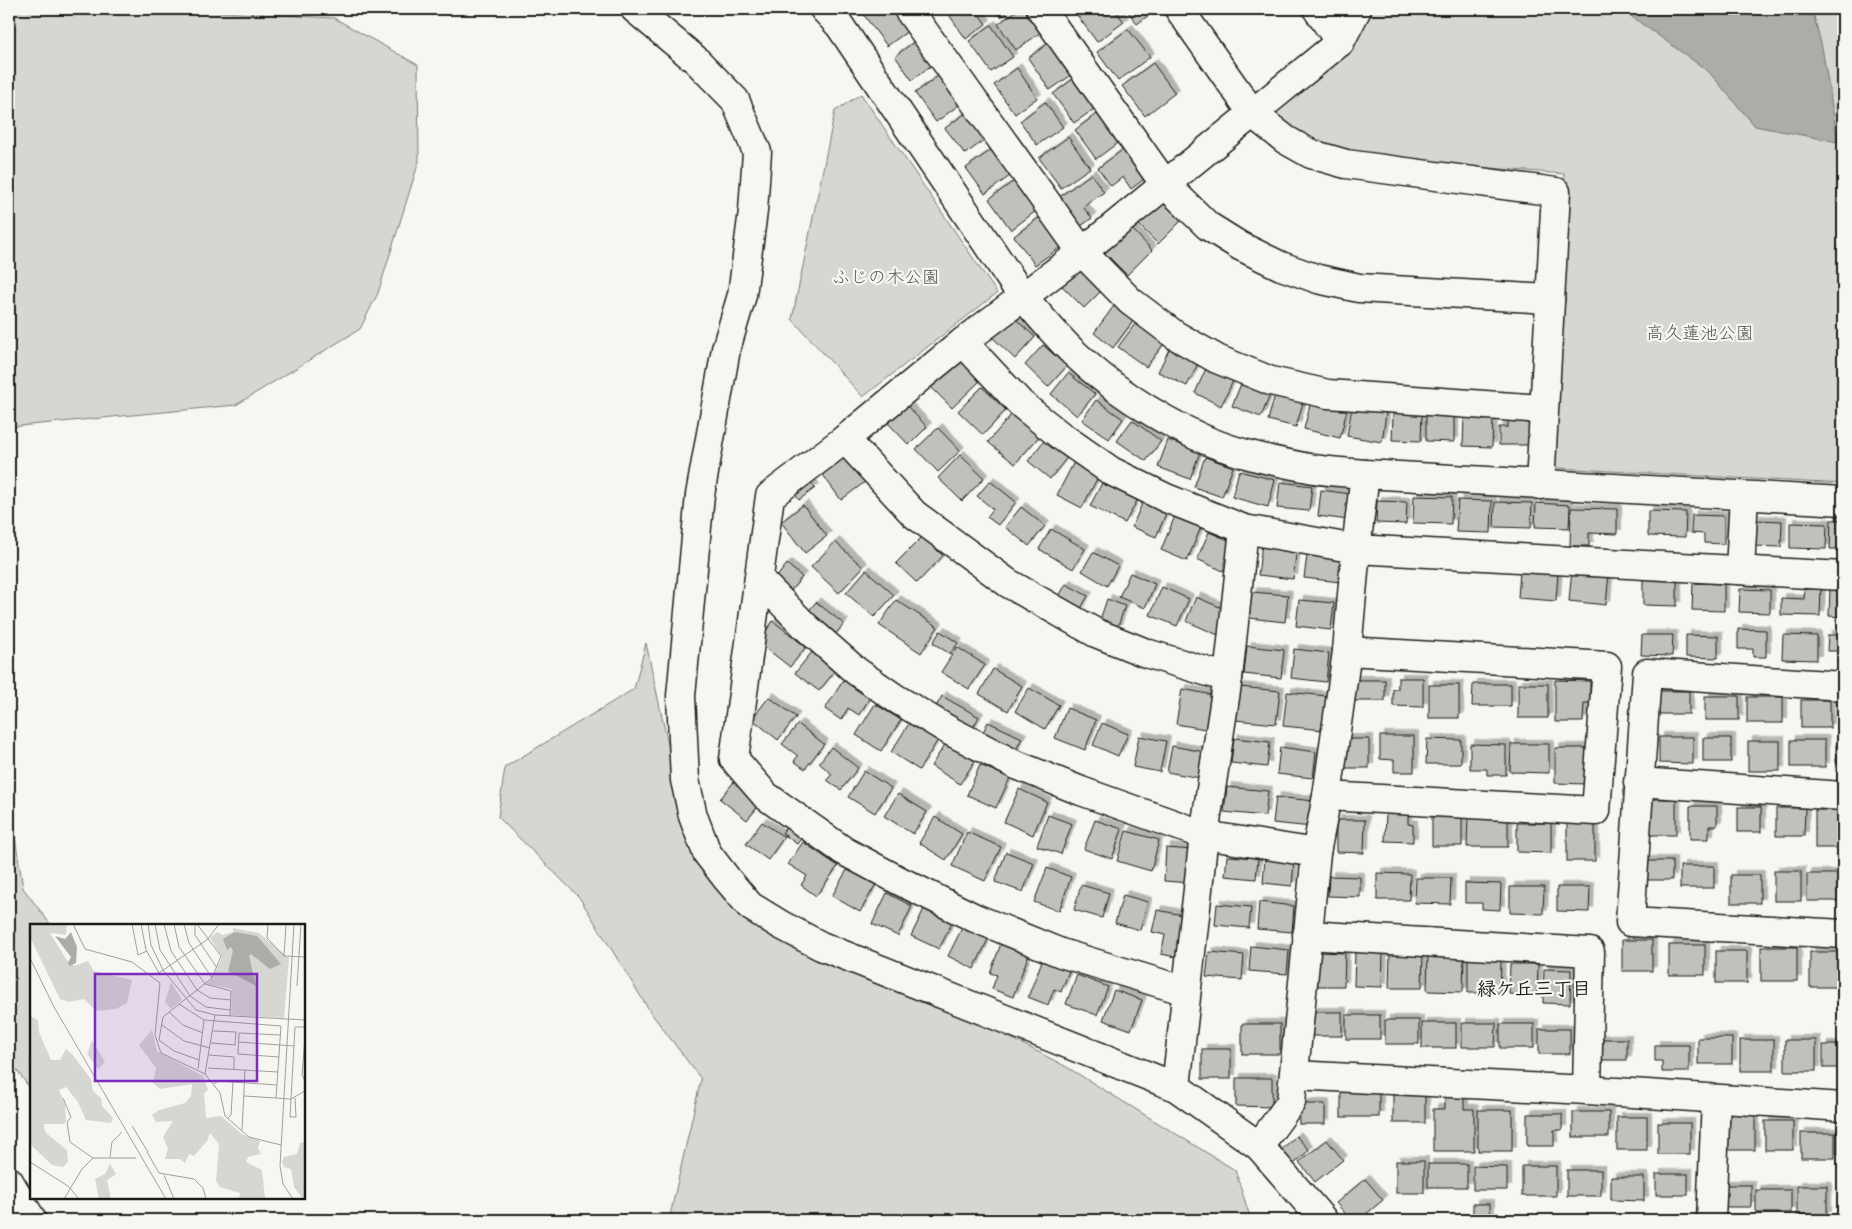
<svg xmlns="http://www.w3.org/2000/svg" width="1852" height="1229" font-family="Delius,'Klee One',sans-serif">
<defs>
<filter id="shadow"><feDropShadow dx="4.5" dy="-4.5" stdDeviation="0" flood-color="#0004"/></filter>
</defs>
<rect width="100%" height="100%" fill="#f6f6f2"/>
<filter id="ink" filterUnits="userSpaceOnUse"><feTurbulence type="fractalNoise" baseFrequency=".02" numOctaves="2"/><feDisplacementMap in="SourceGraphic" scale="10" xChannelSelector="R" yChannelSelector="G"/><feConvolveMatrix kernelMatrix="1 2 1 2 8 2 1 2 1" color-interpolation-filters="sRGB"/></filter>
<g filter="url(#ink)">
<!-- green -->
<g fill="#d6d6d2" stroke="#797977">
<path d="M9,9H167L334,18L418,65L419,161L378,293L360,329L236,405L9,427Z"/>
<path d="M1372,9H1843V484L1558,468L1549,461L1564,174L1342,156L1286,130L1271,113L1351,48Z"/>
<path d="M861,94L997,293L863,397L792,319L835,111Z"/>
<path d="M646,643L675,777L710,882L1065,1066L1235,1170L1251,1220H669L701,1079L651,1013L579,897L498,817L505,767L634,689Z"/>
<path d="M9,809L12,818L23,888L51,925H31V1090L9,1059Z"/>
</g>
<!-- water -->
<path fill="#acaca9" stroke="#727271" d="M1621,9H1812L1822,47L1838,142L1755,126L1708,71Z"/>
<!-- building -->
<g fill="#c0c0bd" stroke="#1c1c1c" filter="url(#shadow)">
<path d="M871,9H896L911,29L887,46L863,14Z"/>
<path d="M945,9H975L986,24L966,39Z"/>
<path d="M995,9H1013L1001,17Z"/>
<path d="M1019,9H1037L1050,26L1016,50L998,24Z"/>
<path d="M1086,9H1114L1124,22L1097,42L1077,15Z"/>
<path d="M1126,9H1157L1137,24Z"/>
<path d="M991,25L1013,57L991,72L969,41Z"/>
<path d="M1128,29L1150,57L1118,81L1097,52Z"/>
<path d="M1057,37L1080,69L1050,90L1028,58Z"/>
<path d="M919,38L936,62L912,80L895,56Z"/>
<path d="M1153,63L1175,93L1145,116L1122,86Z"/>
<path d="M1017,68L1037,98L1015,114L994,85Z"/>
<path d="M942,73L963,102L936,122L915,93Z"/>
<path d="M1078,75L1100,105L1074,123L1053,94Z"/>
<path d="M1045,102L1063,127L1037,145L1020,121Z"/>
<path d="M1106,107L1127,136L1096,159L1075,130Z"/>
<path d="M970,110L989,137L965,154L945,128Z"/>
<path d="M1068,137L1090,168L1061,188L1039,158Z"/>
<path d="M1129,145L1151,174L1131,189L1123,177L1111,186L1098,168Z"/>
<path d="M995,147L1014,173L985,194L966,168Z"/>
<path d="M1091,174L1104,192L1083,207L1092,218L1080,227L1059,197Z"/>
<path d="M1014,181L1036,211L1011,230L989,199Z"/>
<path d="M1165,195L1186,216L1158,244L1137,223Z"/>
<path d="M1040,217L1061,247L1035,265L1014,236Z"/>
<path d="M1131,228L1152,250L1127,275L1105,253Z"/>
<path d="M1079,257L1107,285L1084,308L1056,280Z"/>
<path d="M1116,303L1136,317L1113,348L1094,333Z"/>
<path d="M1010,314L1035,337L1015,359L990,335Z"/>
<path d="M1138,320L1166,341L1146,367L1118,347Z"/>
<path d="M1173,341L1202,355L1187,386L1158,372Z"/>
<path d="M1043,345L1067,366L1048,387L1025,365Z"/>
<path d="M961,354L983,378L952,408L929,385Z"/>
<path d="M1208,364L1235,377L1221,406L1195,393Z"/>
<path d="M1068,373L1095,394L1077,416L1051,394Z"/>
<path d="M1243,379L1272,390L1261,417L1232,406Z"/>
<path d="M982,387L1006,410L983,435L958,411Z"/>
<path d="M1276,391L1304,399L1296,427L1268,420Z"/>
<path d="M1096,400L1123,419L1109,439L1082,420Z"/>
<path d="M1311,401L1347,410L1340,438L1304,429Z"/>
<path d="M905,404L927,427L909,445L886,421Z"/>
<path d="M1352,407L1386,413L1382,442L1347,436Z"/>
<path d="M1016,409L1043,432L1015,464L988,442Z"/>
<path d="M1393,413H1422L1421,441L1392,440Z"/>
<path d="M1426,413L1454,414V442L1426,441Z"/>
<path d="M1464,416L1493,417L1492,447L1463,446Z"/>
<path d="M1508,419L1534,420V445H1499V427H1508Z"/>
<path d="M1132,420L1161,441L1146,461L1117,441Z"/>
<path d="M938,428L960,451L938,472L916,449Z"/>
<path d="M1047,437L1069,455L1050,479L1028,461Z"/>
<path d="M1168,440L1200,452L1190,479L1158,467Z"/>
<path d="M841,451L865,482L841,500L818,468Z"/>
<path d="M960,455L984,478L962,501L938,478Z"/>
<path d="M1205,457L1233,467L1222,497L1194,487Z"/>
<path d="M1075,460L1100,473L1082,508L1057,495Z"/>
<path d="M1239,471L1275,480L1268,507L1232,497Z"/>
<path d="M805,476L815,488L799,500L790,487Z"/>
<path d="M1104,479L1139,497L1125,523L1090,506Z"/>
<path d="M990,481L1016,502L998,525L987,517L993,509L977,496Z"/>
<path d="M1280,482L1312,486L1309,511L1277,508Z"/>
<path d="M1321,490L1351,494L1348,520L1318,516Z"/>
<path d="M1414,496L1452,497L1451,524L1413,523Z"/>
<path d="M1144,499L1168,509L1156,537L1132,527Z"/>
<path d="M1458,500L1492,501L1491,533L1456,532Z"/>
<path d="M1377,501L1407,502L1406,524L1376,523Z"/>
<path d="M1495,502L1532,503L1531,528L1494,527Z"/>
<path d="M1536,503L1570,505L1569,528L1535,527Z"/>
<path d="M803,505L827,536L805,553L781,522Z"/>
<path d="M1021,507L1045,526L1029,546L1005,527Z"/>
<path d="M1571,508L1617,509V534L1589,533V546H1570Z"/>
<path d="M1648,511L1686,512L1685,537L1648,536Z"/>
<path d="M1692,515L1724,516V544L1704,543V534L1691,533Z"/>
<path d="M1175,516L1201,527L1187,561L1161,550Z"/>
<path d="M1755,520L1782,521L1781,547L1755,546Z"/>
<path d="M1831,520H1843V549H1830Z"/>
<path d="M1790,523L1827,524L1826,549L1790,548Z"/>
<path d="M1051,529L1085,549L1073,569L1039,549Z"/>
<path d="M1209,532L1235,543L1223,571L1197,559Z"/>
<path d="M923,536L943,556L917,583L896,563Z"/>
<path d="M835,542L863,567L839,593L811,567Z"/>
<path d="M1262,543L1297,547L1293,579L1258,575Z"/>
<path d="M1308,548L1343,552L1340,582L1304,578Z"/>
<path d="M1093,552L1118,566L1107,586L1082,571Z"/>
<path d="M787,564L802,577L787,595L772,583Z"/>
<path d="M1572,569L1609,573L1606,605L1569,601Z"/>
<path d="M866,570L894,595L874,617L846,593Z"/>
<path d="M1520,571L1558,573L1556,601L1518,598Z"/>
<path d="M1130,573L1155,584L1145,608L1119,597Z"/>
<path d="M1643,579L1677,580V606L1643,605Z"/>
<path d="M1693,583L1724,584V611L1692,610Z"/>
<path d="M1066,584L1088,596L1076,617L1054,605Z"/>
<path d="M1162,587L1189,599L1177,626L1150,615Z"/>
<path d="M1830,587H1843V617L1829,616Z"/>
<path d="M1740,589L1770,590V613L1739,612Z"/>
<path d="M1805,589H1821L1820,616L1781,615V598L1804,599Z"/>
<path d="M1252,592L1288,595L1285,622L1249,618Z"/>
<path d="M1196,597L1229,611L1218,635L1186,621Z"/>
<path d="M1107,599L1125,606L1117,629L1099,623Z"/>
<path d="M896,600L938,627L921,653L879,625Z"/>
<path d="M1299,600L1334,603L1331,630L1296,626Z"/>
<path d="M816,602L844,624L833,637L806,614Z"/>
<path d="M773,621L806,647L790,667L758,642Z"/>
<path d="M1738,629L1766,630V657H1753V649H1738Z"/>
<path d="M940,631L958,643L950,654L933,643Z"/>
<path d="M1642,635H1673L1672,656L1641,655Z"/>
<path d="M1686,635L1718,636V658L1686,657Z"/>
<path d="M1783,635L1817,636V660L1782,659Z"/>
<path d="M1828,635H1843V664H1839V651H1827Z"/>
<path d="M1247,646L1284,650L1281,678L1244,674Z"/>
<path d="M816,647L839,666L819,691L795,673Z"/>
<path d="M957,647L985,665L969,689L941,672Z"/>
<path d="M1294,649L1329,653L1326,682L1291,678Z"/>
<path d="M993,669L1022,686L1008,711L979,694Z"/>
<path d="M846,676L873,693L859,715L848,708L841,720L825,709Z"/>
<path d="M1398,678H1423V707L1393,706V689H1398Z"/>
<rect x="1348" y="680" width="37" height="21"/>
<path d="M1555,680L1590,681V703H1584L1583,722H1555Z"/>
<path d="M1473,684H1511V706H1472Z"/>
<rect x="1518" y="684" width="30" height="34"/>
<rect x="1429" y="685" width="30" height="33"/>
<path d="M1239,687L1280,691L1276,724L1235,720Z"/>
<path d="M1029,688L1059,705L1045,729L1015,711Z"/>
<path d="M1182,689L1218,696L1211,730L1176,724Z"/>
<rect x="1658" y="691" width="31" height="23"/>
<path d="M1287,692L1327,696L1323,730L1283,726Z"/>
<path d="M942,696L979,717L970,733L933,712Z"/>
<rect x="1705" y="696" width="34" height="24"/>
<path d="M769,697L796,717L778,740L752,719Z"/>
<rect x="1747" y="697" width="36" height="26"/>
<rect x="1801" y="700" width="29" height="28"/>
<rect x="1837" y="702" width="6" height="28"/>
<path d="M875,704L901,720L881,751L856,735Z"/>
<path d="M1067,708L1096,720L1085,750L1055,738Z"/>
<path d="M910,722L938,740L919,770L891,752Z"/>
<path d="M988,722L1022,738L1014,754L980,738Z"/>
<path d="M1102,723L1128,734L1118,756L1093,745Z"/>
<path d="M798,724L824,744L805,769L794,761L798,756L782,744Z"/>
<path d="M1139,736L1166,741L1160,772L1133,767Z"/>
<path d="M1380,736H1414V772H1394V760L1380,759Z"/>
<path d="M1659,737H1693V764L1659,763Z"/>
<path d="M1234,738L1270,742L1267,767L1231,763Z"/>
<rect x="1703" y="738" width="28" height="24"/>
<rect x="1340" y="739" width="29" height="29"/>
<path d="M1427,739L1461,740V764H1426Z"/>
<rect x="1791" y="740" width="34" height="27"/>
<rect x="1748" y="741" width="32" height="30"/>
<path d="M946,743L975,761L960,784L931,766Z"/>
<path d="M1470,744L1506,745V775H1487V769H1470Z"/>
<path d="M1511,744H1549V773L1510,772Z"/>
<rect x="1836" y="745" width="7" height="26"/>
<path d="M1172,746L1210,753L1206,779L1167,772Z"/>
<path d="M831,747L858,768L841,790L827,780L832,774L819,763Z"/>
<path d="M1280,747L1316,752L1313,778L1277,774Z"/>
<path d="M1555,748H1586V784L1555,783Z"/>
<path d="M980,765L1010,778L996,808L967,795Z"/>
<path d="M864,771L891,788L875,813L848,797Z"/>
<path d="M737,778L764,799L747,820L720,799Z"/>
<path d="M1227,787L1268,791L1265,816L1224,812Z"/>
<path d="M1019,789L1047,802L1033,835L1004,822Z"/>
<path d="M898,794L927,812L913,834L884,816Z"/>
<path d="M1276,797L1314,801L1312,827L1273,823Z"/>
<rect x="1643" y="799" width="33" height="36"/>
<path d="M1690,806H1717V826H1709V839H1690Z"/>
<rect x="1738" y="807" width="23" height="25"/>
<path d="M1776,808H1805L1804,836H1776Z"/>
<rect x="1815" y="810" width="28" height="38"/>
<path d="M1386,811H1408V824L1413,825V842L1385,841Z"/>
<path d="M1048,815L1072,824L1061,854L1037,846Z"/>
<path d="M1432,815L1462,816V846H1432Z"/>
<path d="M1468,815H1508V847H1467Z"/>
<path d="M935,817L962,834L946,860L919,843Z"/>
<path d="M1095,820L1122,829L1112,859L1084,849Z"/>
<path d="M1336,820H1365L1364,853L1336,852Z"/>
<path d="M762,822L784,837L768,860L746,844Z"/>
<path d="M789,823L804,834L797,844L782,833Z"/>
<path d="M1517,823H1551V853L1517,852Z"/>
<rect x="1567" y="824" width="28" height="37"/>
<path d="M1126,831L1159,840L1151,871L1117,861Z"/>
<path d="M967,832L1001,847L985,881L952,866Z"/>
<path d="M803,842L838,866L816,896L801,885L807,876L788,864Z"/>
<path d="M1166,848L1193,850L1191,883L1164,881Z"/>
<path d="M1006,852L1034,863L1023,892L995,882Z"/>
<path d="M1227,856L1258,858L1256,879L1225,876Z"/>
<path d="M1265,858L1294,860L1292,886L1263,883Z"/>
<rect x="1642" y="861" width="30" height="19"/>
<rect x="1680" y="866" width="34" height="22"/>
<path d="M848,868L876,884L860,912L832,896Z"/>
<path d="M1047,868L1071,877L1059,911L1034,902Z"/>
<rect x="1774" y="871" width="27" height="30"/>
<path d="M1377,873L1410,874L1409,900H1377Z"/>
<rect x="1807" y="874" width="32" height="27"/>
<rect x="1731" y="875" width="29" height="28"/>
<path d="M1329,876L1360,877V897L1328,896Z"/>
<path d="M1416,878H1451L1450,904L1415,903Z"/>
<path d="M1465,883L1501,884L1500,910L1482,909V903H1465Z"/>
<path d="M1081,885L1109,893L1102,918L1074,910Z"/>
<path d="M1510,887H1544L1543,914L1510,913Z"/>
<path d="M1557,887H1590L1589,912L1557,911Z"/>
<path d="M887,893L912,906L898,936L872,924Z"/>
<path d="M1123,895L1148,902L1140,930L1115,923Z"/>
<path d="M1259,902L1294,906L1292,932L1257,929Z"/>
<path d="M1217,904L1251,907L1249,928L1215,925Z"/>
<path d="M924,909L952,923L939,949L911,936Z"/>
<path d="M1157,910L1188,916L1181,958L1161,954L1165,935L1152,932Z"/>
<path d="M964,924L989,937L974,969L948,956Z"/>
<rect x="1622" y="940" width="30" height="31"/>
<path d="M1002,941L1030,951L1013,997L992,989L997,975L990,973Z"/>
<rect x="1669" y="945" width="36" height="30"/>
<path d="M1251,946L1289,950L1287,974L1249,971Z"/>
<rect x="1761" y="947" width="36" height="34"/>
<path d="M1355,951H1383L1382,987L1354,986Z"/>
<path d="M1390,951L1423,952L1422,988H1389Z"/>
<rect x="1716" y="951" width="31" height="32"/>
<path d="M1209,952L1244,955L1242,980L1206,977Z"/>
<path d="M1317,952L1345,953L1344,986H1316Z"/>
<rect x="1810" y="952" width="30" height="35"/>
<path d="M1428,954L1464,955L1463,992L1427,991Z"/>
<path d="M1468,959L1501,960L1500,993H1468Z"/>
<path d="M1042,961L1069,971L1061,992L1054,989L1048,1005L1028,997Z"/>
<path d="M1510,964H1538L1537,995L1509,994Z"/>
<path d="M1544,969L1571,970L1570,1004L1543,1003Z"/>
<path d="M1077,975L1108,987L1097,1015L1066,1004Z"/>
<path d="M1114,990L1142,1000L1131,1030L1103,1020Z"/>
<rect x="1309" y="1012" width="33" height="24"/>
<rect x="1346" y="1015" width="34" height="24"/>
<rect x="1385" y="1020" width="34" height="24"/>
<rect x="1422" y="1023" width="34" height="25"/>
<path d="M1462,1023H1496L1495,1047H1462Z"/>
<rect x="1242" y="1024" width="38" height="30"/>
<rect x="1500" y="1024" width="34" height="24"/>
<rect x="1539" y="1029" width="31" height="25"/>
<rect x="1698" y="1038" width="34" height="26"/>
<rect x="1596" y="1039" width="31" height="21"/>
<rect x="1740" y="1040" width="34" height="31"/>
<rect x="1785" y="1040" width="31" height="31"/>
<path d="M1655,1045H1689V1072H1662V1061H1655Z"/>
<rect x="1823" y="1045" width="20" height="23"/>
<rect x="1202" y="1049" width="29" height="30"/>
<path d="M1236,1078H1272V1107L1236,1106Z"/>
<rect x="1341" y="1089" width="38" height="28"/>
<rect x="1393" y="1094" width="32" height="29"/>
<path d="M1445,1095H1464V1109H1474V1151H1433V1109H1445Z"/>
<rect x="1299" y="1104" width="26" height="20"/>
<rect x="1478" y="1110" width="34" height="41"/>
<rect x="1724" y="1111" width="31" height="39"/>
<rect x="1573" y="1112" width="36" height="25"/>
<path d="M1527,1114H1562V1130H1554V1146H1527Z"/>
<rect x="1617" y="1117" width="30" height="33"/>
<rect x="1765" y="1121" width="28" height="29"/>
<rect x="1658" y="1123" width="32" height="31"/>
<rect x="1801" y="1133" width="34" height="25"/>
<path d="M1296,1136L1309,1150L1293,1165L1280,1151Z"/>
<path d="M1327,1140L1343,1160L1315,1182L1299,1162Z"/>
<rect x="1396" y="1161" width="28" height="32"/>
<rect x="1428" y="1164" width="39" height="23"/>
<path d="M1473,1166L1507,1167V1190H1473Z"/>
<rect x="1522" y="1166" width="34" height="30"/>
<rect x="1567" y="1170" width="34" height="26"/>
<rect x="1656" y="1174" width="32" height="21"/>
<path d="M1611,1177H1644V1201L1611,1200Z"/>
<path d="M1365,1179L1383,1200L1359,1220H1351L1336,1203Z"/>
<rect x="1716" y="1185" width="35" height="22"/>
<rect x="1797" y="1186" width="30" height="29"/>
<rect x="1840" y="1188" width="3" height="26"/>
<rect x="1756" y="1190" width="35" height="23"/>
<rect x="1473" y="1204" width="17" height="16"/>
</g>
<g fill="none" stroke-linecap="round" stroke-linejoin="round">
<!-- minor casing -->
<g stroke="#1c1c1c" stroke-width="31">
<g id="minor">
<path d="M635,9L696,60L735,100L757,152L753,211L742,295L726,349L700,495L681,696L685,780L693,816L707,853L727,879L750,906L781,925L821,946L1176,1087L1259,1146L1323,1220"/>
<path d="M824,9L840,26L1023,297C1040,316 1056,336 1074,353C1110,387 1154,416 1199,437C1233,453 1273,461 1309,468C1327,472 1347,472 1365,474L1843,501"/>
<path d="M908,9L1082,252L1130,301L1175,335L1217,359L1271,381L1328,394L1543,409"/>
<path d="M1041,9L1164,183L1208,226L1240,246L1281,266L1318,279L1359,288L1550,299"/>
<path d="M1179,9L1253,114L1286,140L1311,154L1346,164L1556,192L1540,485"/>
<path d="M1317,9L1340,42"/>
<path d="M963,342L1021,404L1061,436L1111,471L1166,498L1244,529L1356,549L1843,576"/>
<path d="M845,439L914,514L1008,583L1096,633L1146,653L1228,678"/>
<path d="M1740,570L1744,496"/>
<path d="M759,579L806,627L856,671L895,698L950,731L1014,764L1081,791L1204,835L1316,853"/>
<path d="M1843,686L1647,673L1630,922L1843,934"/>
<path d="M1638,782L1843,796"/>
<path d="M1327,796L1596,811L1607,666L1347,651"/>
<path d="M1307,935L1590,952L1587,1090"/>
<path d="M1186,991L1061,953L975,918L900,881L844,851L766,796L734,759L770,496L845,439L963,342L1082,252L1340,42L1357,9"/>
<path d="M1294,1075L1587,1090L1843,1107"/>
<path d="M1176,1087L1204,835L1228,678L1244,529"/>
<path d="M1259,1146L1291,1102L1316,853L1327,796L1347,651L1356,549L1365,474"/>
<path d="M1711,1220L1716,1099"/>
</g>
</g>
<!-- highway casing -->
<g stroke="#1c1c1c" stroke-width="31">
<path id="highway" d="M9,1181L32,1220"/>
</g>
<!-- minor -->
<use href="#minor" stroke="#f6f6f2" stroke-width="28"/>
<!-- highway -->
<use href="#highway" stroke="#f6f6f2" stroke-width="28"/>
</g>
</g>
<g text-anchor="middle" dominant-baseline="central" stroke-width="4.5" stroke-linejoin="round" paint-order="stroke">
<!-- park labels -->
<g font-size="18" fill="#545453" stroke="#f6f6f2">
<text x="886" y="276">ふじの木公園</text>
<text x="1700" y="332">高久蓮池公園</text>
</g>
<!-- neighbourhood labels -->
<g font-size="19" font-weight="bold" fill="#1c1c1c" stroke="#f6f6f2">
<text x="1534" y="988">緑ケ丘三丁目</text>
</g>
</g>
<!-- overview -->
<g transform="translate(30 924)">
<rect width="275" height="275" fill="#f6f6f2"/>
<path d="M0,0H37L36,11L20,9L36,35L44,42L58,37L64,47L102,56L97,79L86,85L66,87L54,75L39,78L30,75L0,13ZM203,4L229,9L259,34L254,94L201,91L202,65L176,60L183,54L192,33L180,14L187,8L193,11L203,8ZM141,58L152,76L141,85L135,78ZM0,92L8,96L9,108L21,136H30L36,125L42,130L61,155L63,167L71,174L72,182L83,194L81,199L56,196L48,178L36,163L29,166L35,181L36,197L34,200H14V204L16,209L37,226L38,238L33,243L22,241L0,220ZM122,106L127,127L173,152L178,166L174,169L176,194L191,192L212,210L230,217L228,224L231,230L218,233L216,238L232,246L235,275H209L210,269L190,263L186,257L189,220L180,209L177,217L164,232L159,230L155,239L150,235H135L138,225L133,213L143,197L126,198L122,191L129,186L155,179L161,172L162,160L130,165L123,159L126,144L109,121ZM62,116L75,138L68,145L57,130ZM275,218V275H273L264,263L261,245L254,243L252,237L254,233L267,230L270,219ZM80,240L86,250L77,256L81,275H69L65,255L75,250Z" fill="#d6d6d2"/>
<path d="M41,8L47,23L46,39L40,42L38,39L41,33L25,12L35,15ZM205,8L227,12L251,40L240,45L221,30L219,32L226,62L198,47L203,27L201,23L197,26L193,15Z" fill="#acaca9"/>
<path fill="none" stroke="#9f9f9c" stroke-width="1" d="M43,0L55,25L102,38L130,59L125,111L131,129L175,150L190,169L195,192L219,213L251,221M102,0L108,31L117,27M111,0L116,26L129,49L178,15L189,0M118,0L121,21L133,46L166,86L185,91L275,96M125,0L130,26L160,72L176,83L200,86M134,0L141,27L167,66L180,74L201,76M144,0L149,23L175,60L201,67L200,92M154,0L159,19L182,54M165,0V11L187,44M167,0L191,32L182,54L133,93L129,116L144,127L169,136M238,0L237,14L254,32L275,33M254,32L256,0M0,34L24,83L136,275M267,62L271,0M149,80L174,96L251,102L246,174M139,88L153,101L173,109M132,101L154,117L180,124M275,114L272,151L275,157M208,118L264,122M181,119L205,121L206,108L183,107M179,131L204,133V145M249,133L208,130L209,109L250,111M178,144L248,148M168,145L174,96M175,150L185,91M184,160L188,157L247,161M214,172L261,175L275,167M33,174L41,193L37,198L40,218L63,234M265,174L266,193H260L265,103H275M198,194L201,191L203,158M102,202L118,228M212,206L215,146M117,228L129,249L164,255L173,264L176,275M80,233L82,218L92,208M0,238L38,262L49,275M134,251L144,275M34,275L52,245L63,234H106M263,275L253,260L250,242L264,0"/>
<path fill="#7b2cbf" fill-opacity="0.15" stroke="#7b2cbf" stroke-width="2.5" d="M65,50H227V157H65Z"/>
<rect width="275" height="275" fill="none" stroke="#1c1c1c" stroke-width="2.5"/>
</g>
<!-- margin -->
<rect width="1852" height="1229" fill="none" stroke="#f6f6f2" stroke-width="30"/>
<rect x="15" y="15" width="1822" height="1199" fill="none" stroke="#1c1c1c" stroke-width="2" filter="url(#ink)"/>
</svg>
